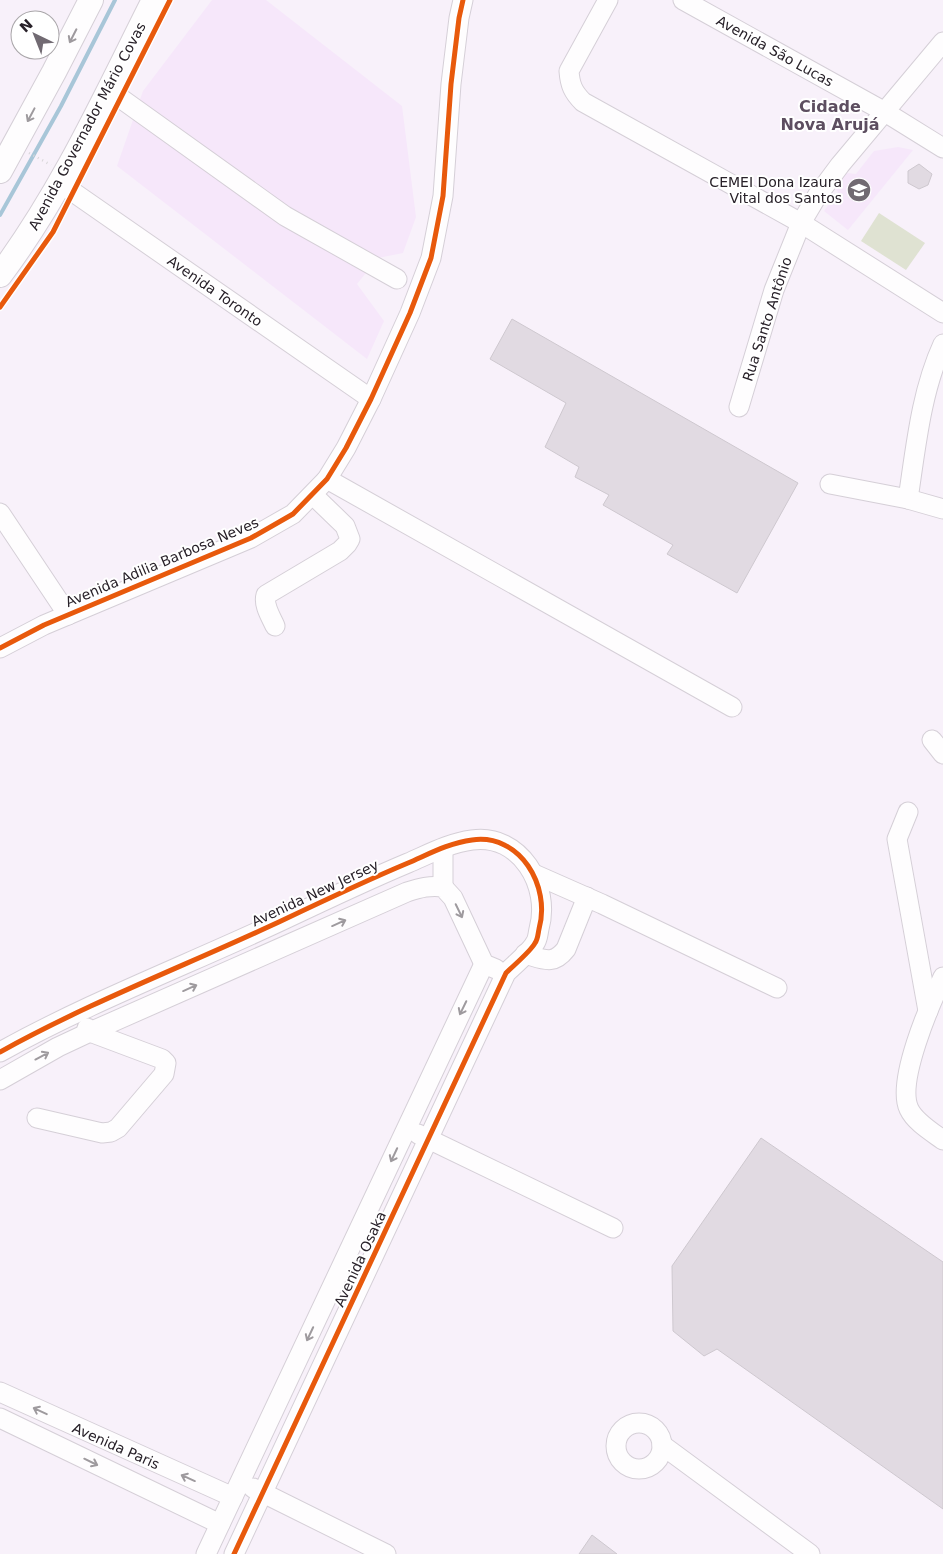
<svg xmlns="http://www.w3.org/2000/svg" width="943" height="1554" font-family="'DejaVu Sans',sans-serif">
<rect width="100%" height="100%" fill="#f8f1fa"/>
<!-- built -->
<g fill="#f6e7fa">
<path d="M212,0H266L402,106L416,217L403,253L378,258L357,284L384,321L367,359L117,166L143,91Z"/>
<path d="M898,147L913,150L848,230L824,211L838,192L834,187L847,173L856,174L874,151Z"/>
</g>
<!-- green -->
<path fill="#dfe2d2" d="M879,213L925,243L906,270L861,241Z"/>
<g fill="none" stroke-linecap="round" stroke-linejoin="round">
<!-- stream -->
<path stroke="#a8c6d8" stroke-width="4" d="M0,215L61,106L115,0"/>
</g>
<!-- building -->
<g fill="#e1dae2" stroke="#cec8cf">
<path d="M919,164L932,174L928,185L919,189L908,183V171Z"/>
<path d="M512,319L798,483L737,593L667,554L673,545L603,505L609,495L575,477L579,467L545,447L566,403L490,359Z"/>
<path d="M761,1138L943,1262V1509L717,1349L704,1356L673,1331L672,1266Z"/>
<path d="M592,1535L617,1554H579Z"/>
</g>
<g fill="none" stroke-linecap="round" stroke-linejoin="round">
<!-- minor casing -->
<g stroke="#d5cfd7" stroke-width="21">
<g id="minor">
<path d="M608,0L569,71C570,85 573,92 583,102L801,223L943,313"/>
<path d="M683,0L885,112L943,148"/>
<path d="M109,90L285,216L397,279"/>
<path d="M60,183L371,399"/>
<path d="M739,407L774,290L801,223L817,196L840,165L943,42"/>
<path d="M327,479L732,707"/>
<path d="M830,484L908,499L943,509"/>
<path d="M908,499C916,446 921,392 943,344"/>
<path d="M0,513L68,615"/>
<path d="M275,626C271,617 263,605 266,595L340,551L347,544L350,539L345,526L313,495"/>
<path d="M0,648L44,625L251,538L293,514L327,479L346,448L371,399L410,313L431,258L443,196L451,84L459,18L463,0"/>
<path d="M932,740L943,754"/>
<path d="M908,812L897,839L928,1011"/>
<path d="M443,849V887"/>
<path d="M534,874L602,904L777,988"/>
<path d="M525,954C543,959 553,966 566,949L587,897"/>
<path d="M943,977C930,1004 896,1082 909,1109C915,1122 932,1132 943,1140"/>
<path d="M0,1052C90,1002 187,965 281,921C323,901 365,881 408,863C429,854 449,843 472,840C520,833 551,886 539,929C538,933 538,939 535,943C531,951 514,965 506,973L234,1554"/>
<path d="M0,1080L58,1047L90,1032L407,892C420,888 430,885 443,887L453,898L484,964L496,969"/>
<path d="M37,1118L102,1133L111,1132L118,1128L164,1074L166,1063L162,1059L90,1032L87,1028"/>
<path d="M418,1134L613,1228"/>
<path d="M0,1392L233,1497"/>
<path d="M0,1418L220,1524"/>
<circle cx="639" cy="1446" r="23"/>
<path d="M662,1445L810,1554"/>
<path d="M253,1488L386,1554"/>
<path d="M206,1554L484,964"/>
</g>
</g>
<!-- major casing -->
<g stroke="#d5cfd7" stroke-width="26">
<g id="major">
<path d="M0,171L54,72L91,0"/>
<path d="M0,275C63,191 107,93 154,0"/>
</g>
</g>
<!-- path -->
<path stroke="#d8d6d8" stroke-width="2.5" stroke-dasharray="1 4" stroke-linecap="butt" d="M29,153L51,165"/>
<!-- minor -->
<use href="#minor" stroke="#fefdfe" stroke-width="19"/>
<!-- major -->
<use href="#major" stroke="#fefdfe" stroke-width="24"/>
<!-- cycleway casing -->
<g stroke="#fff" stroke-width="8">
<g id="cycleway">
<path d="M0,307L53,232L170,0"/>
<path d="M0,648L44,625L251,538L293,514L327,479L346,448L371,399L410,313L431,258L443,196L451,84L459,18L463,0"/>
<path d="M0,1052C90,1002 187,965 281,921C323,901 365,881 408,863C429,854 449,843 472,840C520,833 551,886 539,929C538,933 538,939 535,943C531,951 514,965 506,973L234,1554"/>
</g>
</g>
<!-- cycleway -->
<use href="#cycleway" stroke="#e8590c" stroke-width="5"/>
</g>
<!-- one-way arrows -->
<defs><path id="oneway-shaft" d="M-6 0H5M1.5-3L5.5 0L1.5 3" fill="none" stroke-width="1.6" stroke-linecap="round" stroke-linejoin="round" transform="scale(1.25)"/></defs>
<g stroke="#9e9a9e">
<use href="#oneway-shaft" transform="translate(73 36) rotate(117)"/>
<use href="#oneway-shaft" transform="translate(31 115) rotate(118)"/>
<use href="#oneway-shaft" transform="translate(459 911) rotate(64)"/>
<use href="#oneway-shaft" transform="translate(339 923) rotate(-24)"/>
<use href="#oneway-shaft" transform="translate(190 988) rotate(-24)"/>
<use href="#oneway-shaft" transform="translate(463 1008) rotate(116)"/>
<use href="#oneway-shaft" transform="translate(42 1056) rotate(-28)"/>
<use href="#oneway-shaft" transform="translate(394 1155) rotate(115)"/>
<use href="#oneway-shaft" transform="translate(310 1334) rotate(115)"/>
<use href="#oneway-shaft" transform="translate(40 1411) rotate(-155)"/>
<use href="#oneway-shaft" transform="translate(91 1462) rotate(26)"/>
<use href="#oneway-shaft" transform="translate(188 1478) rotate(-156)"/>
</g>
<!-- icons -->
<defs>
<g id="school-disc" transform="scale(1.25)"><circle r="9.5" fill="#716a72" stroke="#fff"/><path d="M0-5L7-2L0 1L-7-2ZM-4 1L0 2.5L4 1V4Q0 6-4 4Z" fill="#fff"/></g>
</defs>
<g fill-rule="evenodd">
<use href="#school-disc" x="859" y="190"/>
</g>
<g text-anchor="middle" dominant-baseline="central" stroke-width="4" stroke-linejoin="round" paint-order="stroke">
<!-- street labels -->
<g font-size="14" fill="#282129" stroke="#fff">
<text transform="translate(775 51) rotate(29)">Avenida São Lucas</text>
<text transform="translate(87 126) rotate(-62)">Avenida Governador Mário Covas</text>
<text transform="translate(215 291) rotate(35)">Avenida Toronto</text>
<text transform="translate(767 319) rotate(-72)">Rua Santo Antônio</text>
<text transform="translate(162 562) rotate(-23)">Avenida Adilia Barbosa Neves</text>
<text transform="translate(315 893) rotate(-25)">Avenida New Jersey</text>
<text transform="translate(360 1259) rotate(-65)">Avenida Osaka</text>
<text transform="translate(116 1446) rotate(24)">Avenida Paris</text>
</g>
<!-- poi labels -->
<g font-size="14" fill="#282129" stroke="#fff" text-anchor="end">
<text x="842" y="182">CEMEI Dona Izaura<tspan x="842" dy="16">Vital dos Santos</tspan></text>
</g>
<!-- quarter labels -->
<g font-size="16" font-weight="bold" fill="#5d4e60" stroke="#fff">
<text x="830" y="106">Cidade<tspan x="830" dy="18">Nova Arujá</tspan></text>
</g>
</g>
<!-- north arrow -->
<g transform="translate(35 35) rotate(317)"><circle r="24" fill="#ffffff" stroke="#a9a6a9"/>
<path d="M0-4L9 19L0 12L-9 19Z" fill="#716a72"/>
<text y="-8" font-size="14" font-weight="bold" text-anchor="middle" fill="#282129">N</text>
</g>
</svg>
